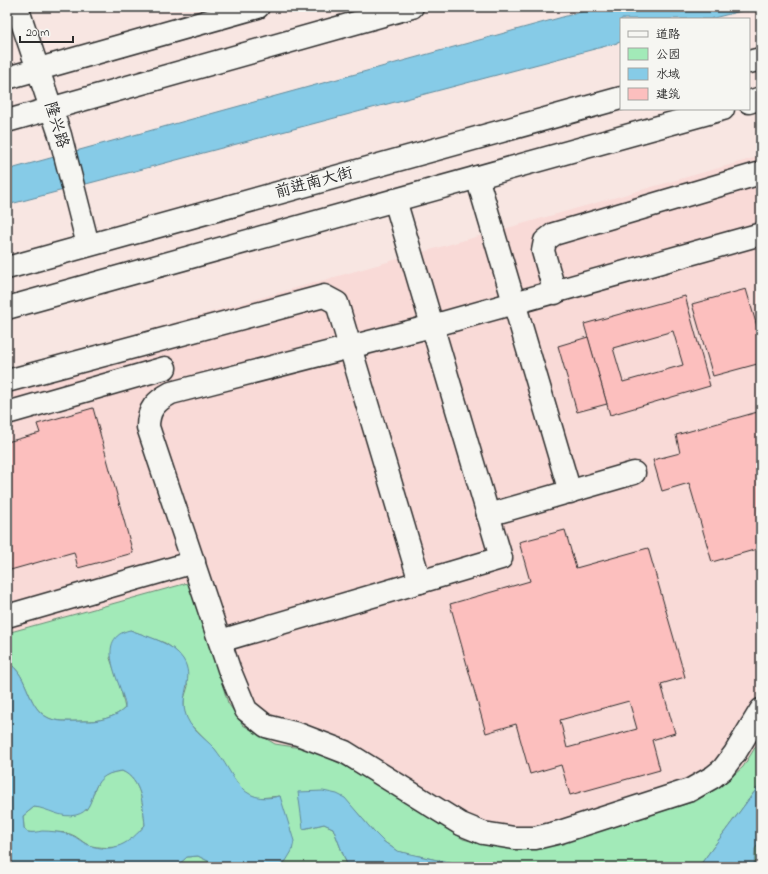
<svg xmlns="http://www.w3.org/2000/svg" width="768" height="874" font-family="'Indie Flower','LXGW WenKai TC',sans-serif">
<rect width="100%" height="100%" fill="#f8e6e2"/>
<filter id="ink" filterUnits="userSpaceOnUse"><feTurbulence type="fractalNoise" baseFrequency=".025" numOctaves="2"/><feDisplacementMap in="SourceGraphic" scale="8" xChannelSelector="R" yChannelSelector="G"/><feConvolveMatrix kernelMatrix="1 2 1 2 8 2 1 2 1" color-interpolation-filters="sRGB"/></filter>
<g filter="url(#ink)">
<!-- built -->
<path fill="#f9dad7" d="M761,156V738L743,767L727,781L711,793L696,801L549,845L490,846L463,839L356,772L306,749L275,744L243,725L228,703L191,582L7,633V370Z"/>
<!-- green -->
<g fill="#a2eab8" stroke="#668a72">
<path d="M191,582L228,703L243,725L275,744L314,750L356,772L463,839L490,846L549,845L696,801L727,781L743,767L761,738V783L700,865L696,867H478L437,860L397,851L383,841L373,831L355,810L303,829L324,824L333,828L348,867H277L286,861L280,796L259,798L248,794L233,779L215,750L187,721L184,710V699L188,686L175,650L165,643L130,630L110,658L121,690L125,708C117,717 97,722 85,721C75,721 63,722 54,720C25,712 31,675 7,662V633Z"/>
<path d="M122,771C142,780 143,806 145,825C139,832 133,840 125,844C117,849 97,848 88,845C82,842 77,836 70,834C56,830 41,834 27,832L24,828L23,816L34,807L86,810C99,789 91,774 122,771Z"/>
<path d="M761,839V867H754L755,849Z"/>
<path d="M198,856L220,867H176L187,857Z"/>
</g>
<!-- water -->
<g fill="#86cbe7" stroke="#628b9c" fill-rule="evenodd">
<path d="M599,7H756L710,19H621V42L7,205V170Z"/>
<path d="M130,630C148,637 172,642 183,659C195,678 180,694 185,712C189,729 204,737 215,749C235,774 239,806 280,796L294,841L292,851L286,861L277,867H220L198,856L187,857L176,867H19L7,863V662C31,675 25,712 54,720C63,722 75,721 85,721C97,722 117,717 125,708V703C119,680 94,638 130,630ZM122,771C142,780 143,806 145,825C130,843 114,854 88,845C81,842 75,835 67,834C59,832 50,831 42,831C37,832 32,833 27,832L24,828L23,816L34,807C48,808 61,819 76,815C102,809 82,775 122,771Z"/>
<path d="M761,783V839L755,849L754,867H696L700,865Z"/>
<path d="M323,791L337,794L345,798L373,831L383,841L397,851L437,860L478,867H348L333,828L324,824L303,829L298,792Z"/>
</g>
<!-- building -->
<g fill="#fcbfbe" stroke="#2b2b2b" fill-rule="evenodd">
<path d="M746,289L761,340V363L713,376L692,304Z"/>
<path d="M685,296L710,386L610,415L584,324ZM673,331L683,365L623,382L613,348Z"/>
<path d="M588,337L607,404L577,412L558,346Z"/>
<path d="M93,408L133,553L78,568L74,552L7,571V442L40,433L37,424Z"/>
<path d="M761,411V548L712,562L689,483L662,491L653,460L680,453L676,435Z"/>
<path d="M565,530L576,568L648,548L685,677L661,684L675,733L652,740L660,770L570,795L561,765L530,774L516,724L486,733L450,604L530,581L519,542ZM629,701L637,729L567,748L560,720Z"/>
</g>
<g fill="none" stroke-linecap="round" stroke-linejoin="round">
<!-- minor casing -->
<g stroke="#2b2b2b" stroke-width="25">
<g id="minor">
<path d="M17,7L60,135L88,245"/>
<path d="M7,78L258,7"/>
<path d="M749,102L761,98"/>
<path d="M477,177L570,492"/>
<path d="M761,234L432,326L171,393C156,401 148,409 148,427L229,669L246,710L266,726L298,734L345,752L461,824L483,833L514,838H535L560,832L690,790L713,777L723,769L735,753L761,710"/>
<path d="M555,293L543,251L545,241L554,234L761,173"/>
<path d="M7,308L723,109"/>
<path d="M7,381L324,296L337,303L420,582"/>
<path d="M7,413L165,368"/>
<path d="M488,515L634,473"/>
<path d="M7,616L194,562"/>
<path d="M220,641L501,558L395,200"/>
</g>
</g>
<!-- major casing -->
<g stroke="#2b2b2b" stroke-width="25">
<g id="major">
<path d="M749,62L761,59"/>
<path d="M7,121L412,7"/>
<path d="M7,268L621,98"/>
</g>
</g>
<!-- minor -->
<use href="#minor" stroke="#f6f6f2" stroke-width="22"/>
<!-- major -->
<use href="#major" stroke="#f6f6f2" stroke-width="22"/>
</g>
</g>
<g text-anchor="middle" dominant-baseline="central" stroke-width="3" stroke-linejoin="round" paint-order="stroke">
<!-- street labels -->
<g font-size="16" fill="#2b2b2b" stroke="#f6f6f2">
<text transform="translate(56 125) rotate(73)">隆兴路</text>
<text transform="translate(314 183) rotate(-15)">前进南大街</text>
</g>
</g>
<!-- margin -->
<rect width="768" height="874" fill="none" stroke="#f6f6f2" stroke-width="24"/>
<rect x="12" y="12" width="744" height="850" fill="none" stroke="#2b2b2b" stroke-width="1.5" filter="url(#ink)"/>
<!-- legend -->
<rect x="620" y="18" width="130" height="92" fill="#f6f6f2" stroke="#a5a5a2"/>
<rect x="628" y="31" width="20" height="6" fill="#f6f6f2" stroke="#a5a5a2"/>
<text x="656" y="38" font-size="12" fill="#2b2b2b">道路</text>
<rect x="628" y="48" width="20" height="12" fill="#a2eab8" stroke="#a5a5a2"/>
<text x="656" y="58" font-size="12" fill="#2b2b2b">公园</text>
<rect x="628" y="68" width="20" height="12" fill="#86cbe7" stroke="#a5a5a2"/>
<text x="656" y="78" font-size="12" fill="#2b2b2b">水域</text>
<rect x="628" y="88" width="20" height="12" fill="#fcbfbe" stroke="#a5a5a2"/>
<text x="656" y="98" font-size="12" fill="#2b2b2b">建筑</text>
<!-- scale -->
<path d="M20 36v6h53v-6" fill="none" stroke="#2b2b2b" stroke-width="2"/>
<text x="26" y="36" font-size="12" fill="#2b2b2b" stroke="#f6f6f2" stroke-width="3" paint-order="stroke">20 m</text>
</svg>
